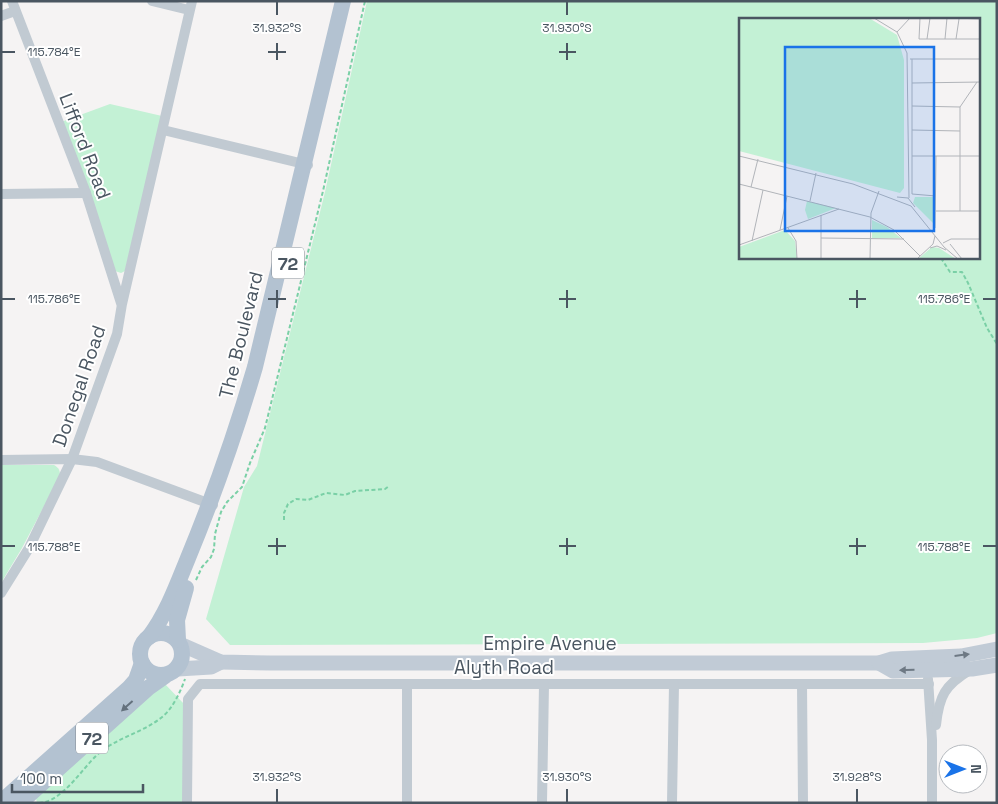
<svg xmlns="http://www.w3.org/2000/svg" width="998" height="804" font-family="'Space Grotesk',sans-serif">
<rect width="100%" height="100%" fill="#f5f3f3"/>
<!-- green -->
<g fill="#c3f1d5" fill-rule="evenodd">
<path d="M367,1H997V633L977,638L923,643L230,645L206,619L244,487L257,466L325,192ZM740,19H979V258H740Z"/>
<path d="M110,104L162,116L125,271L121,273L115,271L61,122Z"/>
<path d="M1,465H54C59,468 60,470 60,476L22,548L1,583Z"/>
<path d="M164,683L184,704V803H37L36,798Z"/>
</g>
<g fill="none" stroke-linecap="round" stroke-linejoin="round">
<!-- path -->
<g stroke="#7ad0a6" stroke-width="2" stroke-dasharray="4 2.5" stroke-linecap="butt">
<path d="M941,258L950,272H962L968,283L987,328L997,344"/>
<path d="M284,520V513L288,504L296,499L308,500L326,493L345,495L355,491L385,489L389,486"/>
<path d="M196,580L202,567L211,557L214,549L215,534L221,512L227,502L242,487L250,463L265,428L323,191L365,1"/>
<path d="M39,803C62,802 81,770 97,755C117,736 152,731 169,710C176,701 181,690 185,679"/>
</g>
<!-- street -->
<g stroke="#c1cad2" stroke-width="10">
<path d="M12,1L86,193L121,303"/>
<path d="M152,1L189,10"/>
<path d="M1,16L15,11"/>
<path d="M163,130L308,165"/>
<path d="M1,194L86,193"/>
<path d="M1,460L72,459L97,462L213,505"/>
<path d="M1,593L29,548L72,459L117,334L122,304L192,1"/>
<path d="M928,679L932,740V803"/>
<path d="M407,684V803"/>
<path d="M802,684L803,803"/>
<path d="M936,725C939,696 945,685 970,670"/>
<path d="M187,803L188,699L200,684H929"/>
<path d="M542,803L544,684"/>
<path d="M672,803L674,684"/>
</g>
<!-- secondary -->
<g stroke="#c1cbd6" stroke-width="15">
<path d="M180,644L221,662L270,663H879L892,659L961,656L997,649"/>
<path d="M879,663L893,671L972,669L997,665"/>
<path d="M178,669L211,667L221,662"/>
</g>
<!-- primary -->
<g stroke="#b3c2d1" stroke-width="16">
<circle cx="161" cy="654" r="21"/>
<path d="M149,637C167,613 177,585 188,558C214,495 236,432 255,367L343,1"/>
<path d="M178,640L177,620L186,588"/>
<path d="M1,802L129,688L136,680L142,663"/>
<path d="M20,803L148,688L165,676"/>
</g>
</g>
<!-- one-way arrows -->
<defs><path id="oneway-solid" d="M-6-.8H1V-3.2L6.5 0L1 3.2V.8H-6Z" transform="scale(1.25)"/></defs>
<g fill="#6e7984">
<use href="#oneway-solid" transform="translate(962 655) rotate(-7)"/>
<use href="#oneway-solid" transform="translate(907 670) rotate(179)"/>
</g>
<use fill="#64717d" href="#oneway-solid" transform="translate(127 706) rotate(138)"/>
<!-- ticks -->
<path fill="none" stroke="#4a5661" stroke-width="2" d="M277,2V15M567,2V15M277,43V60M567,43V60M2,52H15M268,52H286M559,52H576M277,290V308M567,290V308M857,290V308M2,299H15M268,299H286M559,299H576M849,299H866M983,299H996M277,538V555M567,538V555M857,538V555M2,546H15M268,546H286M559,546H576M849,546H866M983,546H996M277,789V802M567,789V802M857,789V802"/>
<g text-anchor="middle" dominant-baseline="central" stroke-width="4" stroke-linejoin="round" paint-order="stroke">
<!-- shield labels -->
<g fill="#fff" stroke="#808990" stroke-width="1">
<rect x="272" y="247.5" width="32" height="31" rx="4"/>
<rect x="76" y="722.5" width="32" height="31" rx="4"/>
</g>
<g font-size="18" font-weight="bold" fill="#4a5661">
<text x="288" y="263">72</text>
<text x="92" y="738">72</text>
</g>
<!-- street labels -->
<g font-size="19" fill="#4a5661" stroke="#fff">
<text transform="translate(85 146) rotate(69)">Lifford Road</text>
<text transform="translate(241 335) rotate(-76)">The Boulevard</text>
<text transform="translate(79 386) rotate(-71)">Donegal Road</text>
<text x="550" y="643">Empire Avenue</text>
<text x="504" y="667">Alyth Road</text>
</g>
</g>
<!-- overview -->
<g transform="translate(739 18)">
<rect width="241" height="241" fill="#f5f3f3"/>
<path d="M0,0H130L158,17L165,42V170L161,175L0,133ZM176,179H195V206L174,185ZM68,183L97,190L69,201L66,192ZM133,202L148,209L162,220H133ZM46,212L56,223L58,241H0V229ZM193,229L200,230L217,241H179Z" fill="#c3f1d5"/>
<path fill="none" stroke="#b1b4b9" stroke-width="1" d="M135,0L158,14L168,35L170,180M181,0L180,21H242M215,0L242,1M158,14L171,0M188,21L191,0M206,21L208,0M217,21L220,1M171,41H242M173,41V176L197,178M173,65L242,64M173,88L221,89M173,112L221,113M0,138L114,166L172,188L205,229L219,241M173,138H242M0,166L131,199L155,212L181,238M12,169L19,141M158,179L169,180L176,189M71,183L77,155M197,193H242M221,193V89L238,64M82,197V241M49,210L57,223L58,241M196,210L197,138M41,212L48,178M82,220L165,221M13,223L24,172M204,225L212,221H242M211,226L223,241M0,227L100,191M191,230L198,228L207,232M131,241L132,195L140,173M178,241L194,226L196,218"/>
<path fill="#1a73e8" fill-opacity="0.15" stroke="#1a73e8" stroke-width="2.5" d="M46,29H195V213H46Z"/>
<rect width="241" height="241" fill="none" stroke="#4a5661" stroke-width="2.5"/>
</g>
<g font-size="12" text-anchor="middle" fill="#4a5661" stroke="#fff" stroke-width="4" stroke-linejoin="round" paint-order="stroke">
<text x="277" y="32">31.932°S</text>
<text x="567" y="32">31.930°S</text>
<text x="54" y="56">115.784°E</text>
<text x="944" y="303">115.786°E</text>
<text x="54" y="303">115.786°E</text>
<text x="944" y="551">115.788°E</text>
<text x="54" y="551">115.788°E</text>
<text x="277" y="781">31.932°S</text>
<text x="567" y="781">31.930°S</text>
<text x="857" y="781">31.928°S</text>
</g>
<!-- border -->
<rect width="998" height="804" fill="none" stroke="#4a5661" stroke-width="5"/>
<!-- north arrow -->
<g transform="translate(963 769) rotate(90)"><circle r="24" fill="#ffffff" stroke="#b7bbc0"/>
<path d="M0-4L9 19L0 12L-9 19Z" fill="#1a73e8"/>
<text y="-8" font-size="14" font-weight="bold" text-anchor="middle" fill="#4a5661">N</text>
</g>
<!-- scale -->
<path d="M12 784v8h131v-8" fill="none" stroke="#4a5661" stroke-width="2.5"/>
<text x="20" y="784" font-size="15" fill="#4a5661" stroke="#ffffff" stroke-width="4" paint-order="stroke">100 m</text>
</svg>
